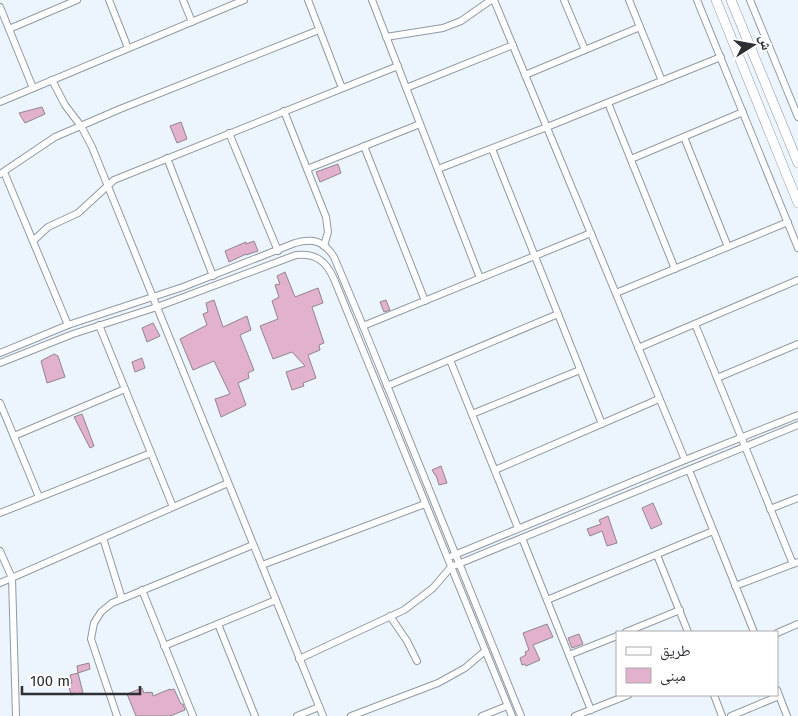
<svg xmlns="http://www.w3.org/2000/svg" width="798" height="716" font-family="'Fira Sans','Noto Naskh Arabic',sans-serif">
<rect width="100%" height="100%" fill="#ecf4fe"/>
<!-- building -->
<g fill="#e2b1cd" stroke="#91868c">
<path d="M42,107L45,114L25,123L19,113Z"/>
<path d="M181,122L187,139L177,143L170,126Z"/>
<path d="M338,164L341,173L320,182L316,172Z"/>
<path d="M254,241L258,251L246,255V254L229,262L225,251L246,242V244Z"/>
<path d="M285,272L295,297L318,288L323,303L312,307L324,343L319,345L320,350L308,355L316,378L303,383L304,386L292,390L286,372L305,366L292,352L273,359L260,326L278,319L272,301L279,297L275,285L280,284L277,276Z"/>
<path d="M214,300L223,327L247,316L251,330L240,335L254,370L248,373L249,378L238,383L246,405L221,417L215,399L230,394L214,361L193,370L180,339L207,325L203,314L208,312L206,303Z"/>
<path d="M386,300L390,310L384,312L380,302Z"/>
<path d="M153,323L160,336L147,342L142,328Z"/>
<path d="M54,354L58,356L65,377L47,383L41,361Z"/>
<path d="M142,358L145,368L135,372L132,362Z"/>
<path d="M82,414L94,446L90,448L74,417Z"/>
<path d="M441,466L447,483L439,485L436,475H435L432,470Z"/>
<path d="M653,503L662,524L651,529L642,508Z"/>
<path d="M608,516L617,543L607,546L602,531L590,536L587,529L601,524L599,520Z"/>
<path d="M547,624L553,637L533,645L540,660L526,666L525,664L522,665L520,658L526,655L525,652L529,650L523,633Z"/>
<path d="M579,634L583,644L572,648L568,638Z"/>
<path d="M89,663L90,669L78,673L77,666Z"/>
<path d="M78,673L83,693L71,695L68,683H72L70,675Z"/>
<path d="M142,688L144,693L149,692V693L152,692L153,696L170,689V690L174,689L181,704H183L185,710L170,716H136L127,694Z"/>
</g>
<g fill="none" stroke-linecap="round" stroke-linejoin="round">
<!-- street casing -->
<g stroke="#9199a2" stroke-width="8">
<g id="street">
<path d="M109,0L128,48"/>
<path d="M183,0L192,22"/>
<path d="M308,0L342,88"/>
<path d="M372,0L480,278"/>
<path d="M494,0L685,460"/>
<path d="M564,0L585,50"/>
<path d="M629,0L662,81"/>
<path d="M697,0L798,248"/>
<path d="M750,0L798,117"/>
<path d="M0,7L33,88"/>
<path d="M9,29L77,0"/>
<path d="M386,37L443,28L461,21L491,0"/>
<path d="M525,75L640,27"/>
<path d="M52,80L65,105L81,126L92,147L323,716"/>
<path d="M406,88L513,45"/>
<path d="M0,102L244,0"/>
<path d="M608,103L675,269"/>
<path d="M284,111L326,217L328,232L324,246"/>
<path d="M229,133L278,251"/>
<path d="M684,137L728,247"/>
<path d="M364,146L425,301"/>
<path d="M492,149L602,424"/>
<path d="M167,158L213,276"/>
<path d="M631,159L743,112"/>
<path d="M307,169L420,124"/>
<path d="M438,169L547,127L721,57"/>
<path d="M4,172L68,325"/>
<path d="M0,174L55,137L120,109L319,30"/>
<path d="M33,241L48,227L78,213L114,180L398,66"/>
<path d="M616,293L788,222"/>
<path d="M695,324L793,564"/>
<path d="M99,325L173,507"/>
<path d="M363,326L591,233"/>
<path d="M638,348L798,280"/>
<path d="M0,353L68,325L183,287L295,243C313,238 324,241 334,257L363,326L521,716"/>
<path d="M450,360L518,528"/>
<path d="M0,363L73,334L157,307L296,255C316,253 326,261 334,279L512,716"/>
<path d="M717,378L798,344"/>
<path d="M387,386L558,314"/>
<path d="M0,403L39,497"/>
<path d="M472,414L580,370"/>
<path d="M14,436L125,389"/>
<path d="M495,470L659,399"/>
<path d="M689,470L754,632"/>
<path d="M770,509L798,498"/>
<path d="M0,513L151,453"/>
<path d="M103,538L122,599"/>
<path d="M522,538L591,710"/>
<path d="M0,551L12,578L16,716"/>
<path d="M657,555L688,632"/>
<path d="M452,556L685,460L798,415"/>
<path d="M262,565L425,504"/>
<path d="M0,583L228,483"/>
<path d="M735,586L798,562"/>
<path d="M142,590L193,716"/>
<path d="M547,600L713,531"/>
<path d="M390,616L407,641L417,661"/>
<path d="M218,624L255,716"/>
<path d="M626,632L680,610"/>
<path d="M777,633L798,624"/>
<path d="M164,646L276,600"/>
<path d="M569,655L617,636"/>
<path d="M299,659L404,610L420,598L433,588L451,567L798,425"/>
<path d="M777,690L787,716"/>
<path d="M714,695L722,716"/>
<path d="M117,716L91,639L94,623L101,612L112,603L253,545"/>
<path d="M297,716L319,707"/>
<path d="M351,716L438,683L465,668L485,651"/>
<path d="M482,716L507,706"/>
<path d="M575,716L628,695"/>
<path d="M731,716L779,696"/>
</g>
</g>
<!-- secondary casing -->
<g stroke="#9199a2" stroke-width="10">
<g id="secondary">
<path d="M716,0L798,203"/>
<path d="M731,0L798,163"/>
</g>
</g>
<!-- street -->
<use href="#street" stroke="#fff" stroke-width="6"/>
<!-- secondary -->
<use href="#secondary" stroke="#fff" stroke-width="9"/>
</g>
<!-- legend -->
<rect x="616" y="631" width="162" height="65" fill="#ffffff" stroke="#abacad"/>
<rect x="626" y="647" width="25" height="8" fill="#ffffff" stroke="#abacad"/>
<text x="660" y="656" font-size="15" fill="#2c2f33">طريق</text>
<rect x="626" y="668" width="25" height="15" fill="#e2b1cd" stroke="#abacad"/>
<text x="660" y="681" font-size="15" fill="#2c2f33">مبنى</text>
<!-- north arrow -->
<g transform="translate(753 45) rotate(79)" stroke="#ffffff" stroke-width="4" paint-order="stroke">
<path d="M0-4L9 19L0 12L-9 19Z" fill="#2c2f33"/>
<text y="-8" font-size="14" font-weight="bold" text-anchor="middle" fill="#2c2f33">ش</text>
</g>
<!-- scale -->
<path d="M22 686v8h118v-8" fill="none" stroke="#2c2f33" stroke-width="2.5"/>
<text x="30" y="686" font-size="15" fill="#2c2f33" stroke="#ffffff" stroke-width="4" paint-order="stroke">100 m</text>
</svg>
